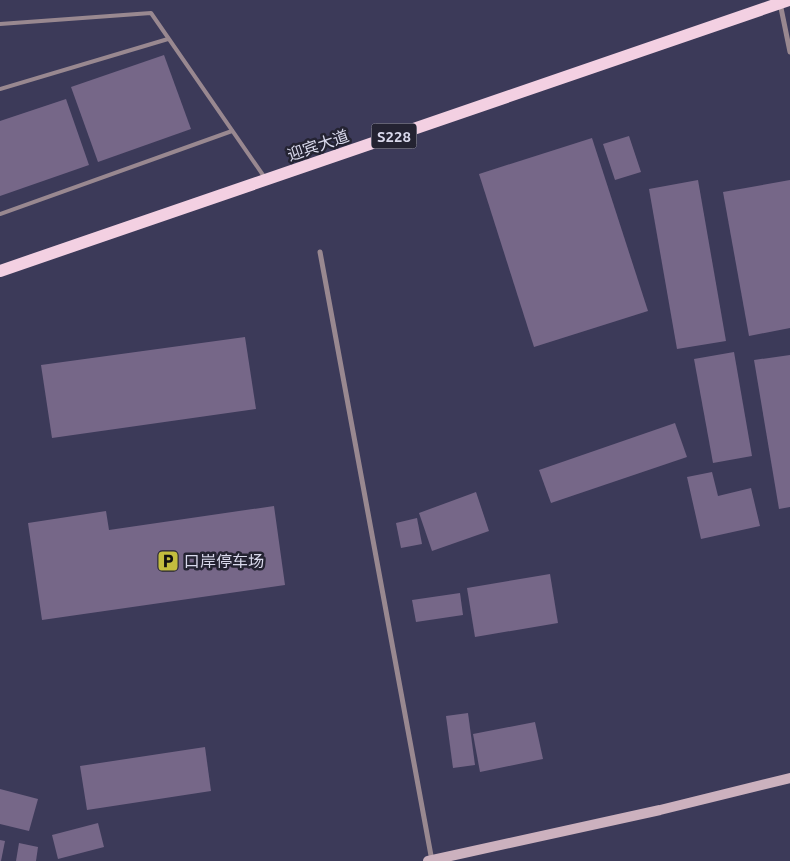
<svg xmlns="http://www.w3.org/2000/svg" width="790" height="861" font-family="Ubuntu,'Noto Sans SC',sans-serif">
<rect width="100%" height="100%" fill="#3c3a59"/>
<!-- building -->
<g fill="#766788">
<path d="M164,55L191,129L98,162L71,87Z"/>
<path d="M66,99L89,165L0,196V121Z"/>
<path d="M629,136L641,172L615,180L603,144Z"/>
<path d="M592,138L648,311L534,347L479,174Z"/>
<path d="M698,180L726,341L677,349L649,189Z"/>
<path d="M790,180V328L749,336L723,192Z"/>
<path d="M245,337L256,409L52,438L41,365Z"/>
<path d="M734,352L752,456L713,463L694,359Z"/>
<path d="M790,355V507L779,509L754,360Z"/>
<path d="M675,423L687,457L551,503L539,470Z"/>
<path d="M712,472L718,496L751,488L760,526L701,539L687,477Z"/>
<path d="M476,492L489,531L432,551L419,513Z"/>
<path d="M274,506L285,585L42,620L28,523L106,511L109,530Z"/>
<path d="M417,518L422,544L401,548L396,523Z"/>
<path d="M550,574L558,623L475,637L467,588Z"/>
<path d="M460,593L463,615L416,622L412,600Z"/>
<path d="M468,713L475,765L453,768L446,716Z"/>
<path d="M535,722L543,759L480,772L473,734Z"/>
<path d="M205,747L211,791L87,810L80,766Z"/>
<path d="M0,789L38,799L29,831L0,824Z"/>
<path d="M98,823L104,847L58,859L52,835Z"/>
<path d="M0,840L5,841L1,861H0Z"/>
<path d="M19,843L38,847L36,861H16Z"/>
</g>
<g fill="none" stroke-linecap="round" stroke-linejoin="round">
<!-- lane -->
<g stroke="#998890" stroke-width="4">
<path d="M0,24L151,13L265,178"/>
<path d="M0,89L168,39"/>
<path d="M0,214L232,131"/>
</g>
<!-- street -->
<g stroke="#998890" stroke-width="5">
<path d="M780,3L790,52"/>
<path d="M320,252L432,861"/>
</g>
<!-- secondary -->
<path stroke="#ccb1be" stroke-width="10" d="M428,861L660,810L790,778"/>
<!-- primary -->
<path stroke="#f3d0e2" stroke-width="12" d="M0,271L789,0"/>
</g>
<!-- icons -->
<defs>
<g id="parking-square" transform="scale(1.125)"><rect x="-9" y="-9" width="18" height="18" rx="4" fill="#c3bd3e" stroke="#242332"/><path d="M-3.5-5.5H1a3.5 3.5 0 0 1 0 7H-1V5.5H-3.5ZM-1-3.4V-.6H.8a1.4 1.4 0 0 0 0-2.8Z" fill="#111"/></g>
</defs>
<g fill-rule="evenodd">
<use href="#parking-square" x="168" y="561"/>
</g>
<g text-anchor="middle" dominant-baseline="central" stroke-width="5" stroke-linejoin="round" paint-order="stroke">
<!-- shield labels -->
<rect fill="#242332" stroke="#a3a2b4" stroke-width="1" x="371.5" y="123.5" width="45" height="25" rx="4"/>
<g font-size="15" font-weight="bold" fill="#d9d9ec">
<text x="394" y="136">S228</text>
</g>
<!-- street labels -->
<g font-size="16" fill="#d9d9ec" stroke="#242332">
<text transform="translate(318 145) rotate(-19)">迎宾大道</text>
</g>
<!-- poi labels -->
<g font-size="16" fill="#d9d9ec" stroke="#242332" text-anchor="start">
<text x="184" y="561">口岸停车场</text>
</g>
</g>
</svg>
